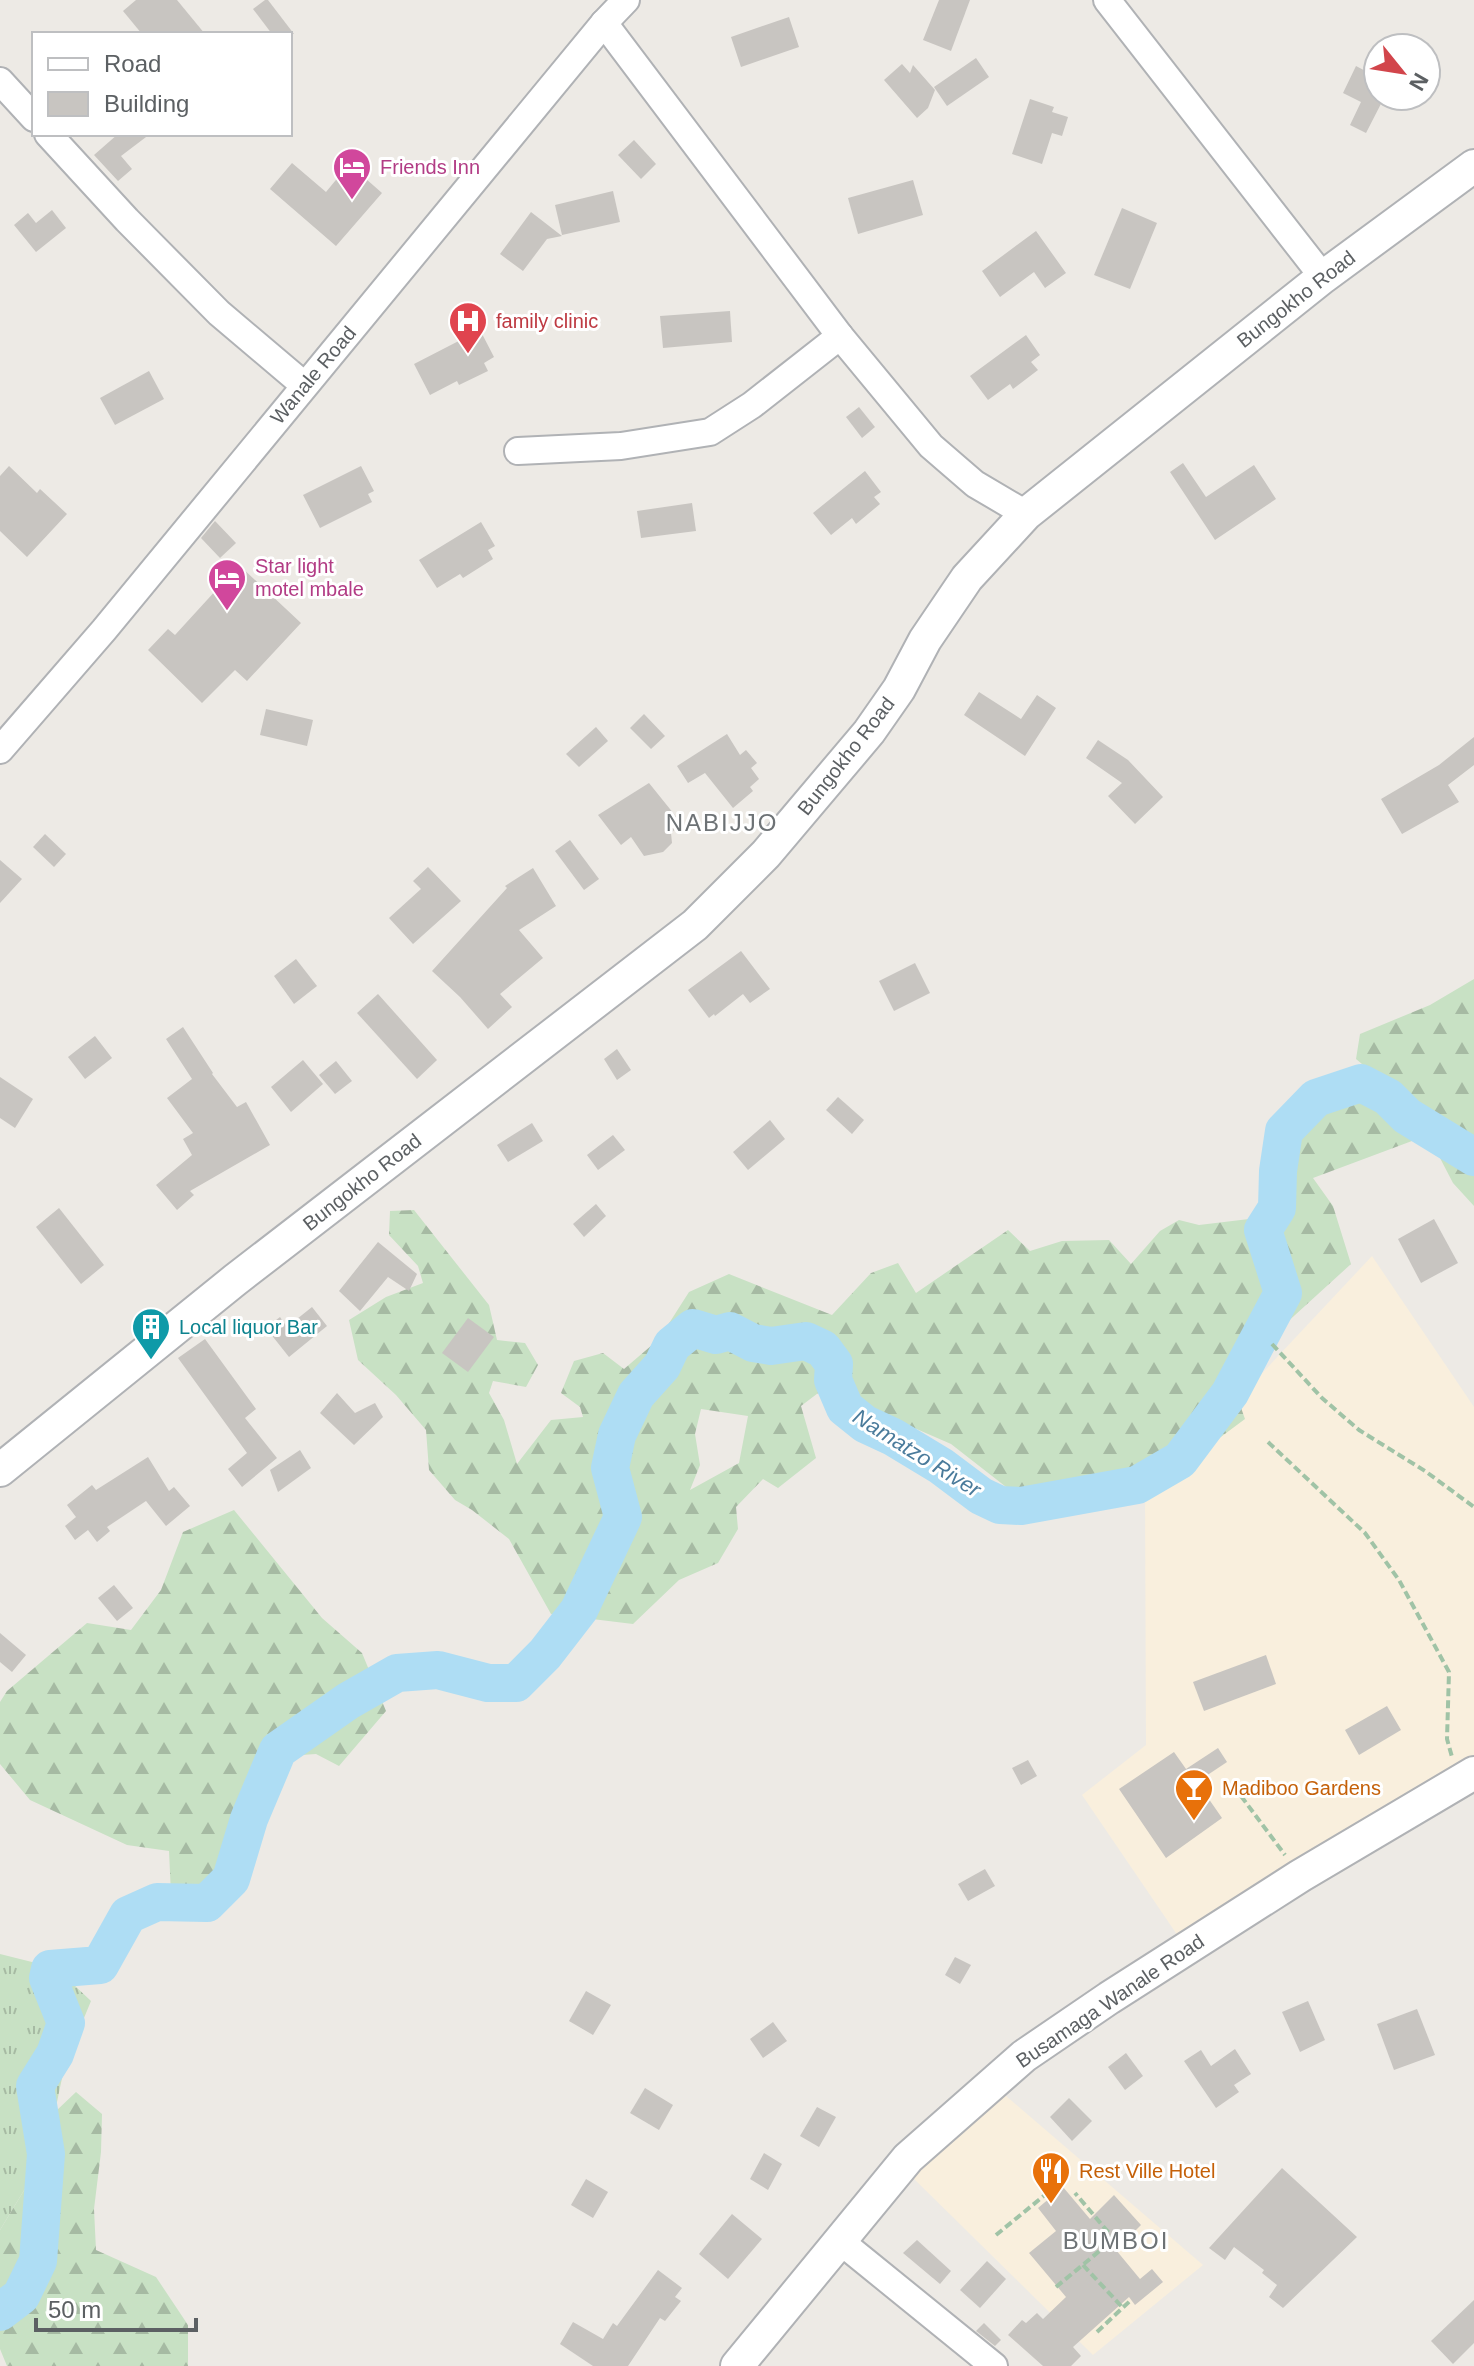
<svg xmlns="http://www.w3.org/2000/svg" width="1474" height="2366" font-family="Arial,sans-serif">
<defs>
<pattern id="grass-tufts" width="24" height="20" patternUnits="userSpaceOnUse" patternTransform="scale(2)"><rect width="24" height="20" fill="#c8e1c4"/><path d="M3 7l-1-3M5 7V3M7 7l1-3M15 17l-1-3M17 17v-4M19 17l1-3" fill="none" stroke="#a6baa3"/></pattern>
<pattern id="forest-firs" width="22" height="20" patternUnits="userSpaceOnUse" patternTransform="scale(2)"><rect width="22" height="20" fill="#c8e1c4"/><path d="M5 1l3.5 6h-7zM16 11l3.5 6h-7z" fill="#a6baa3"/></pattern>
</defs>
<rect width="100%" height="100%" fill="#edeae5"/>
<!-- commercial -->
<g fill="#f9efdd">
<path d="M1372,1256L1474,1407V1758L1180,1939L1082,1795L1146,1745L1145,1490L1163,1480L1222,1420L1238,1399Z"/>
<path d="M998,2089L1203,2265L1093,2355L908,2173Z"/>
</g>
<!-- grass -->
<path fill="url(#grass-tufts)" d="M0,1954L56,1968L91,2001L65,2064L46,2154L0,2230Z"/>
<!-- forest -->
<g fill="url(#forest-firs)" fill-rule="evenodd">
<path d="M1474,979V1206L1453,1183L1428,1135L1313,1178L1333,1206L1351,1264L1272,1336L1228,1371L1245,1419L1163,1480L1133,1494L1080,1506L1019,1497L951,1444L850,1400L826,1387L801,1406L816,1458L778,1488L763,1479L736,1507L738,1529L718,1563L679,1580L633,1624L551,1614L509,1539L472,1510L455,1500L429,1470L426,1430L396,1395L358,1360L349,1320L386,1297L423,1283L418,1266L389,1235L390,1211L414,1210L489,1305L497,1340L525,1343L538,1365L526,1387L493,1381L489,1393L504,1420L517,1464L551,1420L583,1417L580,1407L561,1393L574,1361L603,1353L624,1369L659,1339L689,1292L729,1274L832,1315L871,1273L898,1263L916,1293L1008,1230L1030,1251L1062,1241L1109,1240L1131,1264L1160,1231L1179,1220L1199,1225L1249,1219L1270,1199C1270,1161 1268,1127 1300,1100C1311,1091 1326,1084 1339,1077L1364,1095L1411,1105L1356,1059L1360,1034L1430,1005ZM701,1409L748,1416L739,1463L690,1490L700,1465L695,1434Z"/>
<path d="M234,1510L322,1618L362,1653L386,1711L339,1766L316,1754L287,1756L228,1836L222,1906L172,1916L169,1851L127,1845L30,1800L0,1764V1702L7,1691L87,1623L131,1630L161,1590L183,1532Z"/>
<path d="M76,2092L102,2114L101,2152L94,2209L96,2250L156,2277L188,2325V2366H7L0,2349V2230L46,2154L55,2112Z"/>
</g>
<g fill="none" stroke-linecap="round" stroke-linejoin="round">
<!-- river -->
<path stroke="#aeddf4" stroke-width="38" d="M0,2312L21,2296L38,2261L46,2154L35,2086L55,2054L66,2023L48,1978L50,1969L100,1965L128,1915L157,1902L207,1903L231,1879L249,1819L278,1750L348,1701L397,1673L438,1670L488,1683H516L545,1654L579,1610L623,1517L610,1468L617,1435L636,1395L662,1366L672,1345L693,1328L716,1335L730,1331L753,1343L771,1346L806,1341L823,1349L834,1364L833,1380L845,1408L865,1424L893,1437L941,1466L981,1496L1000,1505L1021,1506L1137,1485L1180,1460L1230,1393L1283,1293L1263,1230L1277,1208L1278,1171L1284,1131L1316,1098L1361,1083L1388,1097L1407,1116L1474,1157"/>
</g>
<!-- building -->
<g fill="#c8c5c1">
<path d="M136,0H177L205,34H142L123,11Z"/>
<path d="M265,0H268L294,34H272L253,9Z"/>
<path d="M939,0H970L951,51L923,40Z"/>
<path d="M789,17L799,47L741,67L731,37Z"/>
<path d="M976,58L989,77L947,106L934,87Z"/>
<path d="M902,64L910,73L913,65L935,90L928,108L917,118L884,80Z"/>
<path d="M1356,66L1375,76L1378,69V96H1385L1366,133L1350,125L1361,102L1343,93Z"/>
<path d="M1030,99L1054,107L1052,112L1068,117L1062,136L1052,133L1042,164L1012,154Z"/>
<path d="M118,134H150L121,156L132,169L118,181L94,155Z"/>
<path d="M634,140L656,164L641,179L618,155Z"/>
<path d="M292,163L326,192L349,164L382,193L336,246L270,189Z"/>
<path d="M913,180L923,215L858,234L848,198Z"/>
<path d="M613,191L620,222L562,235L555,205Z"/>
<path d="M1122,208L1157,223L1130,289L1094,275Z"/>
<path d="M52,210L66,228L36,252L14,225L28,213L36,223Z"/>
<path d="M531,212L562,236L547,239L523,271L500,254Z"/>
<path d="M1036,231L1066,273L1045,288L1034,272L1000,297L982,271Z"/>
<path d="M730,311L732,342L663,348L660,316Z"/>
<path d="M480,330L494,357L484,363L488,371L459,385L457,381L430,395L414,364Z"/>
<path d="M1026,335L1040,355L1031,362L1038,370L1013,389L1010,384L988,400L970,376Z"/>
<path d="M149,371L164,399L115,425L100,398Z"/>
<path d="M859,407L875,427L862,438L846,417Z"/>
<path d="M1183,463L1206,497L1254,465L1276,499L1215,540L1170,472Z"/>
<path d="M9,466L37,493L40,489L67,514L27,557L0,531V476Z"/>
<path d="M361,466L374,491L368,494L372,502L320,528L303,495Z"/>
<path d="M865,471L881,492L874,497L880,504L856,524L852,518L831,535L813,513Z"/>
<path d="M692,503L696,531L641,538L637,511Z"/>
<path d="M215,521L236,543L220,558L201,538Z"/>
<path d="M481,522L495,546L488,550L493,559L463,578L460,574L437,588L419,560Z"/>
<path d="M239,565L301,623L247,681L235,670L202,703L148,650L168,629L175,635Z"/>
<path d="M979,692L1021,719L1037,695L1056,708L1025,756L964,715Z"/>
<path d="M266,709L313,720L307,746L260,735Z"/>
<path d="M644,714L665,736L651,749L630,728Z"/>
<path d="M596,727L608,741L579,767L566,754Z"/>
<path d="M727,734L740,755L746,750L757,763L751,768L759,779L750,787L753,791L733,808L705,773L688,783L677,766Z"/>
<path d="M1474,737V765L1448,785L1459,802L1402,834L1381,799L1439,765Z"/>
<path d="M1098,740L1128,760L1163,797L1135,824L1108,796L1122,783L1086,758Z"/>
<path d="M649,783L682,824L671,833L672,843L663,852L644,856L631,837L621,845L598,815Z"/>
<path d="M45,834L66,854L54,867L33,847Z"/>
<path d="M570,840L599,879L584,890L555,851Z"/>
<path d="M0,860L22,879L0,903Z"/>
<path d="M428,867L461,901L413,944L389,918L421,889L413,881Z"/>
<path d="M533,868L556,906L519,930L543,958L500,994L512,1007L488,1029L460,997L432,971L507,888L505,886Z"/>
<path d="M741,951L770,989L750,1003L743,994L715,1016L714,1014L709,1018L688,990Z"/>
<path d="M296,959L317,986L294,1004L274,976Z"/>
<path d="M915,963L930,993L894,1011L879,981Z"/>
<path d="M378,994L437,1060L417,1079L357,1013Z"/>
<path d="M183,1027L213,1073L212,1074L237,1107L246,1102L270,1145L190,1191L194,1195L177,1210L156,1185L192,1155L183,1139L193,1133L167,1098L192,1079L166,1039Z"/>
<path d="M95,1036L112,1058L85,1079L68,1057Z"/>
<path d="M617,1049L631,1070L617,1080L604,1059Z"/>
<path d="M303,1060L323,1084L291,1112L271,1087Z"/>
<path d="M336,1061L352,1081L335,1094L319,1075Z"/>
<path d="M0,1077L33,1099L15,1128L0,1118Z"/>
<path d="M838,1097L864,1120L852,1134L826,1110Z"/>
<path d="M770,1120L785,1139L748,1170L733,1152Z"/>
<path d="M532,1123L543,1141L508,1162L497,1145Z"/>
<path d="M613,1135L625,1150L598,1170L587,1155Z"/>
<path d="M596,1204L606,1216L584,1237L573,1224Z"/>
<path d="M59,1208L104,1265L81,1284L36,1227Z"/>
<path d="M1434,1219L1458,1263L1421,1283L1398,1239Z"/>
<path d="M378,1242L417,1274L409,1291L388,1277L360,1311L339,1291Z"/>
<path d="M312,1307L327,1326L289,1357L266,1328L280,1317L287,1327Z"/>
<path d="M468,1318L494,1337L468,1372L442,1353Z"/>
<path d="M205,1339L256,1409L245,1418L277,1458L242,1487L228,1469L247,1453L178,1358Z"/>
<path d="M337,1393L355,1413L375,1403L383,1417L354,1445L320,1413Z"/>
<path d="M300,1450L311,1468L278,1492L270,1470Z"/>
<path d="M148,1457L169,1491L174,1487L190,1506L166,1526L146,1501L107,1527L110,1531L97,1542L88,1530L75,1540L65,1526L76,1517L67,1505L92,1485L96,1490Z"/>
<path d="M114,1585L133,1608L117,1621L98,1598Z"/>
<path d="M0,1633L26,1655L12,1672L0,1662Z"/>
<path d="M1266,1655L1276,1684L1204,1711L1193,1682Z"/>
<path d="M1387,1706L1401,1730L1359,1755L1345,1730Z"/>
<path d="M1218,1748L1227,1762L1197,1782L1222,1818L1166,1858L1119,1789L1174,1752L1186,1769Z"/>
<path d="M1028,1760L1037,1776L1021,1785L1012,1768Z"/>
<path d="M985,1869L995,1886L968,1901L958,1884Z"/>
<path d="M955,1957L971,1965L960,1984L945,1975Z"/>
<path d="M586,1991L611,2005L593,2035L569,2021Z"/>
<path d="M1308,2001L1325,2040L1300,2052L1282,2012Z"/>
<path d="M1417,2009L1435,2055L1394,2070L1377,2024Z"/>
<path d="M773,2022L787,2041L763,2058L750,2039Z"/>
<path d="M1235,2049L1251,2074L1234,2085L1239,2092L1216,2108L1184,2061L1201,2050L1211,2066Z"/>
<path d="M1126,2053L1143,2076L1125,2090L1108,2067Z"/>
<path d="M645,2088L673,2105L659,2130L630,2113Z"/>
<path d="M1069,2098L1092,2121L1072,2141L1050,2117Z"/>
<path d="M817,2107L836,2117L819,2147L800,2136Z"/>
<path d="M764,2153L782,2164L768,2190L750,2179Z"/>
<path d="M1282,2168L1357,2237L1283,2308L1269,2297L1277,2285L1262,2273L1264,2270L1234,2247L1225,2260L1209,2248Z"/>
<path d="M586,2179L608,2192L593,2218L571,2205Z"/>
<path d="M1063,2187L1090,2219L1114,2195L1141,2225L1116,2250L1140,2279L1152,2269L1163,2282L1135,2305L1129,2297L1073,2347L1081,2356L1071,2366H1043L1008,2335L1022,2320L1026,2323L1037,2313L1043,2319L1066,2297L1029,2253L1056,2231L1038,2208Z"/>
<path d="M732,2214L762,2239L728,2279L699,2254Z"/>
<path d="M917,2240L951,2271L940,2284L903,2253Z"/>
<path d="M987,2261L1006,2279L980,2308L960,2290Z"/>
<path d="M658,2270L682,2288L675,2297L681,2301L665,2321L660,2318L628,2366H593L560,2344L573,2322L603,2339L613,2323L617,2326Z"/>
<path d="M1474,2300V2343L1453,2364L1431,2341Z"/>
<path d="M984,2323L1001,2340L995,2346L976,2331Z"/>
</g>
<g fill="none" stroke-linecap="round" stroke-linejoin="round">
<!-- minor casing -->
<g stroke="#b0b2b5" stroke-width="30">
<g id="minor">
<path d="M1107,0L1323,277"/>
<path d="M604,23L840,336L931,446L975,484L1026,514"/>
<path d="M0,81L34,118"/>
<path d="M48,134L127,220L219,313L304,385"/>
<path d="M518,451L621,446L710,432L752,405L840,336"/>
<path d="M0,750L104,630L604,23L626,0"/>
<path d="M840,2241L994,2366"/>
</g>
</g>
<!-- tertiary casing -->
<g stroke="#b0b2b5" stroke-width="36">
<g id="tertiary">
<path d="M0,1470L235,1280L695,925L766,854L869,732L899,689L925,640L967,578L1026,514L1323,277L1474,166"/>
<path d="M737,2366L908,2158L1024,2056L1109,1998L1300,1876L1474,1773"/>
</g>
</g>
<!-- path -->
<g stroke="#a0c3a6" stroke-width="4" stroke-dasharray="8 4" stroke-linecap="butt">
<path d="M1272,1344L1322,1398L1359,1430L1425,1471L1474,1507"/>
<path d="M1268,1442L1365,1533L1399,1580L1449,1672L1447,1739L1452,1757"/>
<path d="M1241,1796L1285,1855"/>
<path d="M996,2235L1062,2181"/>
<path d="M1083,2265L1123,2308"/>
<path d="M1056,2287L1114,2239L1075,2193"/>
<path d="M1097,2332L1131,2300"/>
</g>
<!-- minor -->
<use href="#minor" stroke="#fff" stroke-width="26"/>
<!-- tertiary -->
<use href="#tertiary" stroke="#fff" stroke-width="32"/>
</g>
<!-- icons -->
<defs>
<g id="hotel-pin" transform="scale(2)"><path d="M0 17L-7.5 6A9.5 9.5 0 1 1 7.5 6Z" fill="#d1479c" stroke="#fff"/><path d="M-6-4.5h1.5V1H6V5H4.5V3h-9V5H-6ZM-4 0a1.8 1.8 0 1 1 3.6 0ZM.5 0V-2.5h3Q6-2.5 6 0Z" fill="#fff"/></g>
<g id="hospital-pin" transform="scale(2)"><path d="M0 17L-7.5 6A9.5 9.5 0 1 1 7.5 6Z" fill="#e0444e" stroke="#fff"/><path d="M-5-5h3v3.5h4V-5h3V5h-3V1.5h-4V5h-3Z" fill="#fff"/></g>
<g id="building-pin" transform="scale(2)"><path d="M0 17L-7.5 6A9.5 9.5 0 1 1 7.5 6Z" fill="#0f9aa8" stroke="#fff"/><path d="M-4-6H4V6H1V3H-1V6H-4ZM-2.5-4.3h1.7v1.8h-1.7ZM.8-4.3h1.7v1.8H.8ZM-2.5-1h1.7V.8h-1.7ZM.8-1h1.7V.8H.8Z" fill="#fff"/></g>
<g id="bar-pin" transform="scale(2)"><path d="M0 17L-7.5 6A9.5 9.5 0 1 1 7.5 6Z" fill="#e8710a" stroke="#fff"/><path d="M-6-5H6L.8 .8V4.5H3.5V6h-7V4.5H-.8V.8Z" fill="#fff"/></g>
<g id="restaurant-pin" transform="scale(2)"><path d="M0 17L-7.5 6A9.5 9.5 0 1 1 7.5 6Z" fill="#e8710a" stroke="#fff"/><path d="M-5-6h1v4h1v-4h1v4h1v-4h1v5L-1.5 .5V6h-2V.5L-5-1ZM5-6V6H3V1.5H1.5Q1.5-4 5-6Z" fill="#fff"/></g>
</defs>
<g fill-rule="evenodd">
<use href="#hotel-pin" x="352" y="167"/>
<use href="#hospital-pin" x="468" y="321"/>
<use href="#hotel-pin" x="227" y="578"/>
<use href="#building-pin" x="151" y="1327"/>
<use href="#bar-pin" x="1194" y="1788"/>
<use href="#restaurant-pin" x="1051" y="2171"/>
</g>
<g text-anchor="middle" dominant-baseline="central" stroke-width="6" stroke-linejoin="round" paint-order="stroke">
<!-- hotel labels -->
<g font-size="20" fill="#b23c85" stroke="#fff" text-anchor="start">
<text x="380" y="167">Friends Inn</text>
<text x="255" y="566">Star light<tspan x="255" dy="23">motel mbale</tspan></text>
</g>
<!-- street labels -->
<g font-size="20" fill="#5c6063" stroke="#fff">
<text transform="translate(1296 299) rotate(-38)">Bungokho Road</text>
<text transform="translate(313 375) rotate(-50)">Wanale Road</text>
<text transform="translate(846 756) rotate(-52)">Bungokho Road</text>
<text transform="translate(362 1182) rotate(-38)">Bungokho Road</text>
<text transform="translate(1110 2001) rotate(-34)">Busamaga Wanale Road</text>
</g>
<!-- health labels -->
<g font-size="20" fill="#be3a42" stroke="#fff" text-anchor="start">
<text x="496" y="321">family clinic</text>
</g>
<!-- culture labels -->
<g font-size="20" fill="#0d838f" stroke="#fff" text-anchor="start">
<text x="179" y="1327">Local liquor Bar</text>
</g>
<!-- food labels -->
<g font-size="20" fill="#c56008" stroke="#fff" text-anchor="start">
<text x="1222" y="1788">Madiboo Gardens</text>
<text x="1079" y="2171">Rest Ville Hotel</text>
</g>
<!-- water labels -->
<g font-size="22" font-style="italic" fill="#4a7b9b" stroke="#fff">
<text transform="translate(917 1453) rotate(32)">Namatzo River</text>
</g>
<!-- quarter labels -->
<g font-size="24" letter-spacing="2" fill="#6d7275" stroke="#fff">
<text x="722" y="822">NABIJJO</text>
<text x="1116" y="2240">BUMBOI</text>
</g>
</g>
<!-- legend -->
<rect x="32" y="32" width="260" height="104" fill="#ffffff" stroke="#bebfc1" stroke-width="2"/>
<rect x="48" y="58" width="40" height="12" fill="#ffffff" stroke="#bebfc1" stroke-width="2"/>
<text x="104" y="72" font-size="24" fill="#5c6063">Road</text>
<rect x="48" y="92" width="40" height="24" fill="#c8c5c1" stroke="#bebfc1" stroke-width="2"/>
<text x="104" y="112" font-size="24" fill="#5c6063">Building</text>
<!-- north arrow -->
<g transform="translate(1402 72) rotate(120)"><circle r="38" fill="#ffffff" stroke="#bebfc1" stroke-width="2"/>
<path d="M0-6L14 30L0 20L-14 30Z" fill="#d2454b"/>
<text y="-12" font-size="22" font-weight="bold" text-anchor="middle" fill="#5c6063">N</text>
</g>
<!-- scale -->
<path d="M36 2318v12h160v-12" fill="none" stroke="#5c6063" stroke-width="4"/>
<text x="48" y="2318" font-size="24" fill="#5c6063" stroke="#ffffff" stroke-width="6" paint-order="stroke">50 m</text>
</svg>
